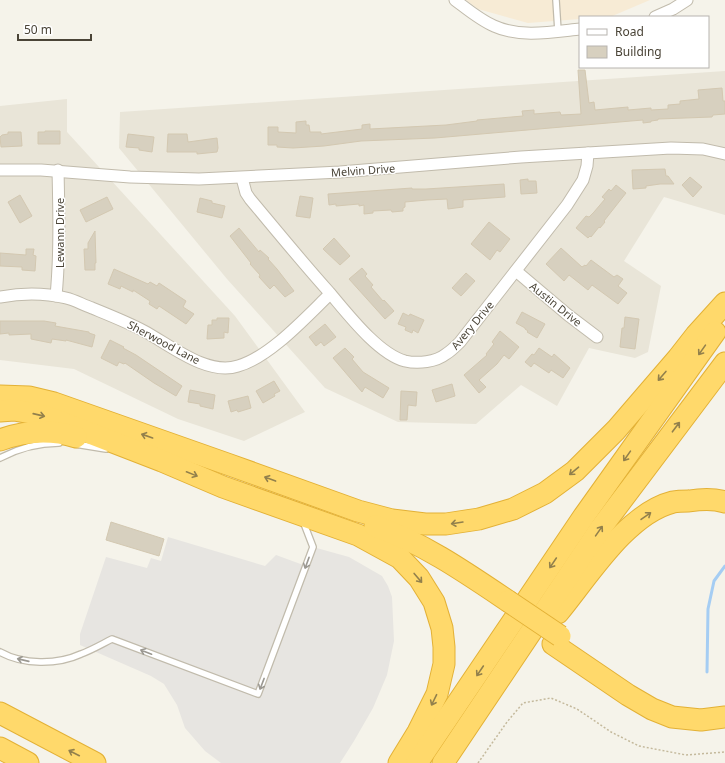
<svg xmlns="http://www.w3.org/2000/svg" width="725" height="763" font-family="'Noto Sans',sans-serif">
<rect width="100%" height="100%" fill="#f5f3ea"/>
<!-- residential -->
<g fill="#e9e5d8">
<path d="M725,71V215L664,197L624,261L661,286L648,352L635,358L589,348L557,406L521,385L476,424L398,422L325,388L227,279L119,148L120,112Z"/>
<path d="M67,99V132L235,316L305,412L244,441L178,419L74,369L0,360V106Z"/>
</g>
<!-- commercial -->
<path fill="#f7ebd5" d="M466,0H650L610,17H580V19L528,23L478,9Z"/>
<!-- parking -->
<path fill="#e7e5e1" d="M168,537L265,566L276,555L306,566L313,547L349,557L382,576L388,586L392,597L394,641L387,675L373,708L354,741L340,763H221L205,751L185,728L177,705L164,684L151,676L80,645V634L106,557L147,568L151,558L161,561Z"/>
<g fill="none" stroke-linecap="round" stroke-linejoin="round">
<!-- stream -->
<path stroke="#a5cdf3" stroke-width="3" d="M707,672L708,609L714,581L725,566"/>
</g>
<!-- building -->
<g fill="#d7d0bf" stroke="#d3c8b1">
<path d="M578,70H585L589,103L594,102L595,110L628,107V110L651,108V110L668,109V105L680,104V101L699,99L698,90L722,88L723,101H725V114L713,115L712,117L658,119V120L651,121V122L643,123V120L631,121L435,138L361,141L324,146L293,148L277,147V145H268V127H278V132L296,133V122L306,121V125H309L310,132H321V134L362,129V125L370,124V129L446,125L477,121V120L523,116L522,111L534,110V114L560,112L561,115L581,114Z"/>
<path d="M45,131H60V144H38V132H45Z"/>
<path d="M8,132H21L22,146L1,147L0,137L2,135L8,134Z"/>
<path d="M128,134L154,137L152,152L139,150V148L126,147Z"/>
<path d="M168,134H187L188,142L217,138L218,148L217,152L197,154V152H167Z"/>
<path d="M665,169L666,176H668L674,184H660L646,186V188L633,189L632,170Z"/>
<path d="M690,177L702,187L693,197L682,185Z"/>
<path d="M528,179V181H536L537,193L521,194L520,180Z"/>
<path d="M504,184L505,197L463,200V207L448,209L447,199L427,200L405,202V207L403,208V211L392,212L391,210L373,211V213L364,214V205L359,206V204L336,206V204L329,205L328,194L412,188V189H426Z"/>
<path d="M616,185L626,193L604,221L605,222L600,228L599,227L591,237L590,236L588,238L576,228L586,216L589,217L594,212L605,199L602,197L609,189L611,191Z"/>
<path d="M20,195L32,216L20,223L8,202Z"/>
<path d="M300,196L313,198L310,218L296,216Z"/>
<path d="M107,197L113,209L86,222L80,210Z"/>
<path d="M200,198L212,201V203L225,206L222,218L197,212Z"/>
<path d="M489,222L510,239L500,252L497,250L490,260L471,244Z"/>
<path d="M239,228L259,252L260,250L269,258L268,259L277,269L294,291L285,297L274,285L270,289L259,277L260,275L250,264L251,263L230,236Z"/>
<path d="M95,231L96,263H95V270H85L84,249H88V243Z"/>
<path d="M334,238L350,256L340,265L323,249Z"/>
<path d="M561,248L582,267L585,265L586,266L591,260L614,277L617,275L623,279L618,286L627,293L618,304L592,285L588,290L569,275L564,281L546,264Z"/>
<path d="M26,249H34L33,255L36,256L35,271L22,270V267L0,266V253L26,255Z"/>
<path d="M362,268L367,274L365,276L373,285L371,287L383,301L384,300L394,311L385,319L349,279Z"/>
<path d="M114,269L148,284L150,282L157,286L159,283L186,301L183,307L194,314L186,324L159,306L157,309L149,304L150,301L133,290V292L121,286L120,289L108,284Z"/>
<path d="M466,273L475,281L461,296L452,288Z"/>
<path d="M522,312L545,324L537,338L527,332L528,331L525,329V328L516,323Z"/>
<path d="M403,313L409,316L410,314L424,320L418,333L413,330L412,333L405,330L406,327L398,324Z"/>
<path d="M625,317L639,319L635,349L620,347L622,328H624Z"/>
<path d="M217,318H229L228,333L224,332V338L207,339L208,325H212V320H217Z"/>
<path d="M0,321H44L56,323L55,326L89,332V333L95,335L92,347L66,340V341L52,339L51,343L31,339V334L9,335V333L0,334Z"/>
<path d="M325,324L336,337L324,346L321,342L316,346L309,337Z"/>
<path d="M500,331L519,347L509,359L504,355L497,364L479,380L486,387L479,393L464,375L487,355L486,354L494,344L492,342Z"/>
<path d="M110,340L124,347L123,348L136,355L182,386L176,396L154,383L125,363L124,364L119,362L117,366L101,358Z"/>
<path d="M345,348L354,357L352,359L363,372L389,388L383,398L365,387L362,392L333,358Z"/>
<path d="M539,348L552,357L554,354L570,368L563,378L551,370L549,373L534,363L531,367L525,362L532,354L534,355Z"/>
<path d="M274,381L280,391L274,394L275,396L263,403L256,391Z"/>
<path d="M452,384L455,396L436,402L432,390Z"/>
<path d="M190,390L215,395L213,409L200,406V404L188,402Z"/>
<path d="M401,391L417,392L416,406L408,405L407,420H400Z"/>
<path d="M248,396L251,408L238,412L237,410L231,412L228,401Z"/>
<path d="M111,522L164,539L159,556L106,540Z"/>
</g>
<g fill="none" stroke-linecap="round" stroke-linejoin="round">
<!-- lane casing -->
<g stroke="#c1bbac" stroke-width="8">
<g id="lane">
<path d="M556,0L558,31"/>
<path d="M75,444L106,449"/>
<path d="M0,458C19,448 38,443 59,443"/>
<path d="M0,652C23,665 57,665 81,654C92,650 102,644 112,639L258,694L313,547L303,521"/>
</g>
</g>
<!-- street casing -->
<g stroke="#c1bbac" stroke-width="13">
<g id="street">
<path d="M455,0C467,9 480,20 494,26C520,38 552,32 580,29"/>
<path d="M655,17L673,9L687,0"/>
<path d="M0,170H41L130,177L199,179L340,172L521,157L671,148L703,149L725,154"/>
<path d="M242,178L246,193L250,199C276,230 302,262 329,292C347,313 378,354 405,361C418,364 436,362 446,354C451,351 456,346 460,342L567,205L583,180L587,166L588,153"/>
<path d="M516,271L568,315L597,337"/>
<path d="M56,296C60,254 59,212 58,170"/>
<path d="M0,297C22,293 45,293 66,298C75,300 83,305 92,308C109,315 127,322 144,331C170,345 207,376 238,366C270,357 306,317 330,294"/>
</g>
</g>
<!-- highway casing -->
<g stroke="#e3b136" stroke-width="23">
<g id="highway">
<path d="M0,396L29,397L54,403L230,465L358,511L392,520L425,524H446L479,519L513,509L545,493L575,471L616,430L678,358L696,335L725,303"/>
<path d="M0,411L14,410L37,414L56,420L162,461L223,487L358,535L400,558L419,578L434,602L442,628L444,647V664L437,694L418,732L399,763"/>
<path d="M0,440C25,431 50,429 76,437"/>
<path d="M375,526C423,543 465,572 508,601"/>
<path d="M558,613C588,577 626,514 673,502C678,501 684,501 689,501C701,499 713,498 725,502"/>
<path d="M553,644L628,695L652,709L672,717L701,720L725,717"/>
<path d="M0,713L95,763"/>
<path d="M0,748L28,763"/>
<path d="M417,763L584,516L715,332"/>
<path d="M443,763L600,529L725,363"/>
</g>
</g>
<!-- path -->
<path stroke="#c4b99c" stroke-width="1.5" stroke-dasharray="2 2" stroke-linecap="butt" d="M478,763L507,722L523,703L551,698L577,709L611,732L639,746L686,755L725,752"/>
<!-- lane -->
<use href="#lane" stroke="#fff" stroke-width="5.5"/>
<!-- street -->
<use href="#street" stroke="#fff" stroke-width="11"/>
<!-- highway -->
<use href="#highway" stroke="#ffd96b" stroke-width="21"/>
<!-- highway-bridge casing -->
<g stroke="#e3b136" stroke-width="23" stroke-linecap="butt">
<path id="highway-bridge" d="M508,601L560,636"/>
</g>
<!-- highway-bridge -->
<use href="#highway-bridge" stroke="#ffd96b" stroke-width="21"/>
</g>
<!-- one-way arrows -->
<defs><path id="oneway-shaft" d="M-6 0H5M1.5-3L5.5 0L1.5 3" fill="none" stroke-width="1.6" stroke-linecap="round" stroke-linejoin="round"/></defs>
<g stroke="#92804c">
<use href="#oneway-shaft" transform="translate(702 350) rotate(125)"/>
<use href="#oneway-shaft" transform="translate(662 376) rotate(131)"/>
<use href="#oneway-shaft" transform="translate(39 415) rotate(13)"/>
<use href="#oneway-shaft" transform="translate(676 427) rotate(-53)"/>
<use href="#oneway-shaft" transform="translate(147 436) rotate(-161)"/>
<use href="#oneway-shaft" transform="translate(627 456) rotate(125)"/>
<use href="#oneway-shaft" transform="translate(574 471) rotate(140)"/>
<use href="#oneway-shaft" transform="translate(192 474) rotate(22)"/>
<use href="#oneway-shaft" transform="translate(270 479) rotate(-160)"/>
<use href="#oneway-shaft" transform="translate(646 516) rotate(-35)"/>
<use href="#oneway-shaft" transform="translate(457 523) rotate(171)"/>
<use href="#oneway-shaft" transform="translate(599 531) rotate(-55)"/>
<use href="#oneway-shaft" transform="translate(553 563) rotate(124)"/>
<use href="#oneway-shaft" transform="translate(418 578) rotate(50)"/>
<use href="#oneway-shaft" transform="translate(480 671) rotate(124)"/>
<use href="#oneway-shaft" transform="translate(434 700) rotate(116)"/>
<use href="#oneway-shaft" transform="translate(74 753) rotate(-153)"/>
</g>
<g stroke="#9b9891">
<use href="#oneway-shaft" transform="translate(307 563) rotate(110)"/>
<use href="#oneway-shaft" transform="translate(146 652) rotate(-159)"/>
<use href="#oneway-shaft" transform="translate(23 660) rotate(-167)"/>
<use href="#oneway-shaft" transform="translate(262 684) rotate(111)"/>
</g>
<g text-anchor="middle" dominant-baseline="central" stroke-width="3" stroke-linejoin="round" paint-order="stroke">
<!-- street labels -->
<g font-size="11" fill="#4a4437" stroke="#fff">
<text transform="translate(363 170) rotate(-4)">Melvin Drive</text>
<text transform="translate(59 233) rotate(-90)">Lewann Drive</text>
<text transform="translate(556 304) rotate(39)">Austin Drive</text>
<text transform="translate(472 325) rotate(-50)">Avery Drive</text>
<text transform="translate(164 342) rotate(28)">Sherwood Lane</text>
</g>
</g>
<!-- legend -->
<rect x="579" y="16" width="130" height="52" fill="#ffffff" stroke="#b7b4af"/>
<rect x="587" y="29" width="20" height="6" fill="#ffffff" stroke="#b7b4af"/>
<text x="615" y="36" font-size="12" fill="#4a4437">Road</text>
<rect x="587" y="46" width="20" height="12" fill="#d7d0bf" stroke="#b7b4af"/>
<text x="615" y="56" font-size="12" fill="#4a4437">Building</text>
<!-- scale -->
<path d="M18 34v6h73v-6" fill="none" stroke="#4a4437" stroke-width="2"/>
<text x="24" y="34" font-size="12" fill="#4a4437" stroke="#ffffff" stroke-width="3" paint-order="stroke">50 m</text>
</svg>
